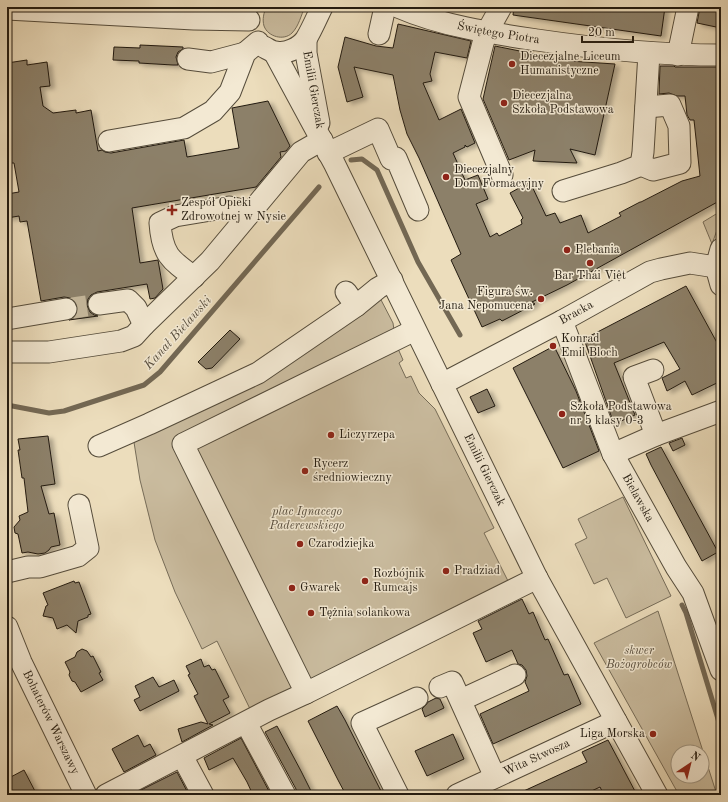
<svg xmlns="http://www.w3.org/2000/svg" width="728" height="802" font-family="'Old Standard TT',serif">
<defs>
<filter id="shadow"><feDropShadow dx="4.5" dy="2.5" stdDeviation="2" flood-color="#0004"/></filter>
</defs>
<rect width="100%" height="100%" fill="#ecddbc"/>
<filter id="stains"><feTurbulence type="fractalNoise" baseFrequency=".005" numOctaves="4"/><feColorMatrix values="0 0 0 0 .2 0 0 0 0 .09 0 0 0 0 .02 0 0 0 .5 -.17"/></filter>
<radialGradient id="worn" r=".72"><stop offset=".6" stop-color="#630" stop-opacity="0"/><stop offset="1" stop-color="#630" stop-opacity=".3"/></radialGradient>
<!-- green -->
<g fill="#cabc9f" stroke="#766c58" fill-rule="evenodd">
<path d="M266,7H305C301,15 299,26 292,33C284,41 268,37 264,26C262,19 264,13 266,7Z"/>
<path d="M721,211V224L717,230L712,244L703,222Z"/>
<path d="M379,296L393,323L396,344L403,360L399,363L406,378L411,376L419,393L435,409L494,528L484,533L510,585L252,713L217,641L202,649L175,592L155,540L140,480L133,436Z"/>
<path d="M623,497L671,596L626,618L607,578L594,584L575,544L587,538L578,519Z"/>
<path d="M658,611L717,795H679L594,643ZM678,752H702V776H678Z"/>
</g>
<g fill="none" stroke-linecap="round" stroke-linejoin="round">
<!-- stream -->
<g stroke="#736854" stroke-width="5">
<path d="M351,160L362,159L377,170L418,262L460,335"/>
<path d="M7,405L49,413L64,411L144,385L160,372L319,187"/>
<path d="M682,605L686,613L721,729"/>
</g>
</g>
<!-- building -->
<g fill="#8c8069" stroke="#231b10" filter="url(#shadow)">
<path d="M514,7H665L661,36L513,15Z"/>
<path d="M700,7H721V28L697,23Z"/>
<path d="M398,24L471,41L467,58L435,52L430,74L432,81L423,83L439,120L461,109L475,143L467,147L465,145V147L453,153L465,180L478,175L488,199L476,204L490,237L497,233L499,236L522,224L521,220L523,218L510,193L530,182L546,216L555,213L560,223L581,215L588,233L621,216L619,213L640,202H641L682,181L700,176L694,120H690L687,115L685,96H677L669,93L659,94L660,66H674L675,67H721V200L567,285L532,302L535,304L502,321L500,319L482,327L451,260L461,254L419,158L407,134L400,110L393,75L354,67L363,97L347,102L338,67L345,37L376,46L393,48Z"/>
<path d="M140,45L183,47V49L178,52L176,57L178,65H173L139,63V61L113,60L114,47L140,48Z"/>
<path d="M495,46L569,61L615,64L595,155L570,149L577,163L533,161L535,150L509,160L483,99Z"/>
<path d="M27,60V65L47,62L50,86L40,87L43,106L53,113L76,110V113L91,110L98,151L102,150L105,152L111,153L184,140L187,157L239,148L232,108L268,101L290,146L286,151L280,152L281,157L256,187L132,208L140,263L158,260L163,289L155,298L150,299L147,284L97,292L91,295L88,299L87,305L90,312L94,315L98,316L69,320L74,318L77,314L78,307L75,302L71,298L64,297L41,301L27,221L20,222L19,216L7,218V194L19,192L14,163H11L10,155L7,156V63Z"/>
<path d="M686,286L721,350V381L692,395L685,381L667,391L662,378L680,369L664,342L614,363L635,415L614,424L584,339Z"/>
<path d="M230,330L240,339L212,368L206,369L198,362Z"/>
<path d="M554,346L576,391L599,451L563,468L513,368Z"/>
<path d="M487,389L495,406L478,413L470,397Z"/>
<path d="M48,436L55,484L41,486L49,514L54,513L60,545L51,547L49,550L45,553L38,554L28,552L22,553L18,534L15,533L14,527L20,520L19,516L28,512L24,478H22L18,450H20L18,439Z"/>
<path d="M682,438L685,445L673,451L669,443Z"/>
<path d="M661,447L718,552L702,561L651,465L646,454Z"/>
<path d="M74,581L75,583L79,582L91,614L88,615V617L78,621L76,633L67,625L57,629L53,618L43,616L46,606L48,605L43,593Z"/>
<path d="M522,599L529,614L533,612L545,640L548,639L564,675L568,674L581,704L493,744L480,714L529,691L525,682L527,676L526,670L522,665L518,664L512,650L486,662L473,633L482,629L478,621Z"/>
<path d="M82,649L87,651L91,657L93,656L101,672L99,673L103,680L81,692L75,682L72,681L69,675L70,672L65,662L75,657L77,652Z"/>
<path d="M201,659L204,667L209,665L212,670L215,669L229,697L223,700L230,713L209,724L213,725L182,742L178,729L201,722L208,724L194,696L198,694L188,675L190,674L186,666Z"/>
<path d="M153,677L159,687L174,680L179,691L140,711L134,700L140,697L135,686Z"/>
<path d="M436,698L440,699L444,708L425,717L422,709L426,705L428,702Z"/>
<path d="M337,706L345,720L383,795H346L338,780L308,721Z"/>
<path d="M277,726L301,771L313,795H297L296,789L265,732Z"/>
<path d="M453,734L464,759L427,776L415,751Z"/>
<path d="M138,735L144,747L150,744L156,755L124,772L112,749Z"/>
<path d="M241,738L271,795H253L247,782L233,758L209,770L204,758Z"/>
<path d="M608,740L637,795H604L600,787L583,795H515L587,762L582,752Z"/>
<path d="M24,770L37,795H7V779Z"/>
<path d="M177,772L189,795H136L135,793Z"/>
</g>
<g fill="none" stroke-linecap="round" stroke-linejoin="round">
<!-- minor-tunnel -->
<path stroke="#c4b69a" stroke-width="21" stroke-dasharray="21 10" stroke-linecap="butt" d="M66,309L99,304"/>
<!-- minor casing -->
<g stroke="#554c3b" stroke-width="23">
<g id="minor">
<path id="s1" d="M398,7C442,26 490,33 537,40C598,49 659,55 721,55"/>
<path d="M501,7L487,32L483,43L469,97L502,175"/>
<path d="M7,9L194,19L249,20"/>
<path d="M379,34L385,7"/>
<path d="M306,40V53L319,123"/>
<path d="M264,47C268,49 272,52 276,52C286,54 300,48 306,39C312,29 317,17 322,7"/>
<path id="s2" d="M274,52L334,163L537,578L657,795"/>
<path d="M678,55L688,7"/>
<path d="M188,59L211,62L245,53"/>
<path d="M109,141L184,128L213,111L230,92L245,53L258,42"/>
<path d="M328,153L378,129L391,159L396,158L418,210"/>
<path d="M641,165L653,170L680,163L679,126L670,105L646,107"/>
<path d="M563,191L621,173L641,165L643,152L649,53"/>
<path d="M721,249L716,267L721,285"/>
<path d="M194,277C170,260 162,254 160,223L175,216L229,207L250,212"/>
<path d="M346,292L356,306L378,288L392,280"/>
<path d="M7,319L66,309"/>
<path id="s3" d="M562,321L613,454L676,567L693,593L721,670"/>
<path d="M144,325L210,261L301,152L322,140"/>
<path d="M415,330L183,444L306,693L537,578"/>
<path d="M7,352H49L121,341L134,336L144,325L136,308L128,300L99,304"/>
<path d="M653,370L634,377L656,435"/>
<path id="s4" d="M442,384L562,321L650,272L661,269L690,263L716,267"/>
<path d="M99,446L149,424L258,373L356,306"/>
<path d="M613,454L656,435L721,411"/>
<path d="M7,572L28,567H40L78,556L88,548L79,505"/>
<path id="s5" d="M7,627L21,662L86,795"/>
<path d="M440,687L452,682L495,777"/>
<path d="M461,700L515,675"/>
<path d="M246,723L285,795"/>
<path d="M182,756L203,795"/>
<path d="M106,795L269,710L306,693"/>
<path d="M398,795L362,723L417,698"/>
<path id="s6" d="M457,795L616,721"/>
</g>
</g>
<!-- minor -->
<use href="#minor" stroke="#f3e9d3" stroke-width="21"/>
</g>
<!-- markers -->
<g fill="#8f2418" stroke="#f3e9d3" stroke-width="1.5">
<circle cx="512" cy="64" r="4"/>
<circle cx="504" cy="103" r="4"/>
<circle cx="446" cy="177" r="4"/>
<path d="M170 204h4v4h4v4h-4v4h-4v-4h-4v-4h4z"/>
<circle cx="567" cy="250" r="4"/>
<circle cx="590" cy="263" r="4"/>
<circle cx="541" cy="299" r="4"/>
<circle cx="553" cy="346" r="4"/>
<circle cx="562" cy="414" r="4"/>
<circle cx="331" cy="435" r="4"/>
<circle cx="305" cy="471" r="4"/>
<circle cx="300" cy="544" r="4"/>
<circle cx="446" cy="571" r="4"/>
<circle cx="365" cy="581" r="4"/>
<circle cx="292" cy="588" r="4"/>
<circle cx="311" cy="613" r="4"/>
<circle cx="653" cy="734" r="4"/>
</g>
<g text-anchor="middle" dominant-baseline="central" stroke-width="3" stroke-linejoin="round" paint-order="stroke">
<!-- street labels -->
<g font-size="12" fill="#231b10" stroke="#f3e9d3">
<text stroke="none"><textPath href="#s1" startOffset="104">Świętego Piotra</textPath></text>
<text transform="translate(313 90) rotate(80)">Emilii Gierczak</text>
<text stroke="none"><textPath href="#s4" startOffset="152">Bracka</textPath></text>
<text stroke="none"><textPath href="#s2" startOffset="468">Emilii Gierczak</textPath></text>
<text stroke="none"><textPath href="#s3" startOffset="193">Bielawska</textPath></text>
<text stroke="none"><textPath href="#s5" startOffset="105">Bohaterów Warszawy</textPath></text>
<text stroke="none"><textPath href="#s6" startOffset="88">Wita Stwosza</textPath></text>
</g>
<!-- poi labels -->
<g font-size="12" fill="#231b10" stroke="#f3e9d3" text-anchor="start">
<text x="520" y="57">Diecezjalne Liceum<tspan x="520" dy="14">Humanistyczne</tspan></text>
<text x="512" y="96">Diecezjalna<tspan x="512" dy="14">Szkoła Podstawowa</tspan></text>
<text x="454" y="170">Diecezjalny<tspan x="454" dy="14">Dom Formacyjny</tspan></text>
<text x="181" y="203">Zespół Opieki<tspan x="181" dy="14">Zdrowotnej w Nysie</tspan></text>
<text x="575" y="250">Plebania</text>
<text x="590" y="276" text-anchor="middle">Bar Thái Việt</text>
<text x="533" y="292" text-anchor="end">Figura św.<tspan x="533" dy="14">Jana Nepomucena</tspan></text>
<text x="561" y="339">Konrad<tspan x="561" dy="14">Emil Bloch</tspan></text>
<text x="570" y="407">Szkoła Podstawowa<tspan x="570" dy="14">nr 5 klasy 0-3</tspan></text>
<text x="339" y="435">Liczyrzepa</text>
<text x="313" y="464">Rycerz<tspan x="313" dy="14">średniowieczny</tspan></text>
<text x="308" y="544">Czarodziejka</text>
<text x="454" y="571">Pradziad</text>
<text x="373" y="574">Rozbójnik<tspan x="373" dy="14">Rumcajs</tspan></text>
<text x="300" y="588">Gwarek</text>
<text x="319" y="613">Tężnia solankowa</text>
<text x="645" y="734" text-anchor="end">Liga Morska</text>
</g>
<!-- park labels -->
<g font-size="12" font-style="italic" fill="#554b3b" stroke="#f3e9d3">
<text x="307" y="512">plac Ignacego<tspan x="307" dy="14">Paderewskiego</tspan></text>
<text x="639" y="651">skwer<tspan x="639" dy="14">Bożogrobców</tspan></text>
</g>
<!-- water labels -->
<g font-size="13" font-style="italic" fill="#584e3e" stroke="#f3e9d3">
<text transform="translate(178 333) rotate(-48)">Kanał Bielawski</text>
</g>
</g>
<!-- margin -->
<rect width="728" height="802" fill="none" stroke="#ecddbc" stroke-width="24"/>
<rect x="8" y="8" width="712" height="786" fill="none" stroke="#231b10" stroke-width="2"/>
<rect x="12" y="12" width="704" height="778" fill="none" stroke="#231b10"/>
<!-- north arrow -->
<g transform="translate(690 764) rotate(35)"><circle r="19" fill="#f3e9d3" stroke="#a09785"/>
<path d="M0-3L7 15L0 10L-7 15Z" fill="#8f2418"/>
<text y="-6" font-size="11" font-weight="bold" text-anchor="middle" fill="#231b10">N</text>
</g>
<!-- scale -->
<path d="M582 36v6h51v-6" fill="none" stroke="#231b10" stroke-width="2"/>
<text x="588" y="36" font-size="12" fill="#231b10" stroke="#f3e9d3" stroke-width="3" paint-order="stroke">20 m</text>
<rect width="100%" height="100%" filter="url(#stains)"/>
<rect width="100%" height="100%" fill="url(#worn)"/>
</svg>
